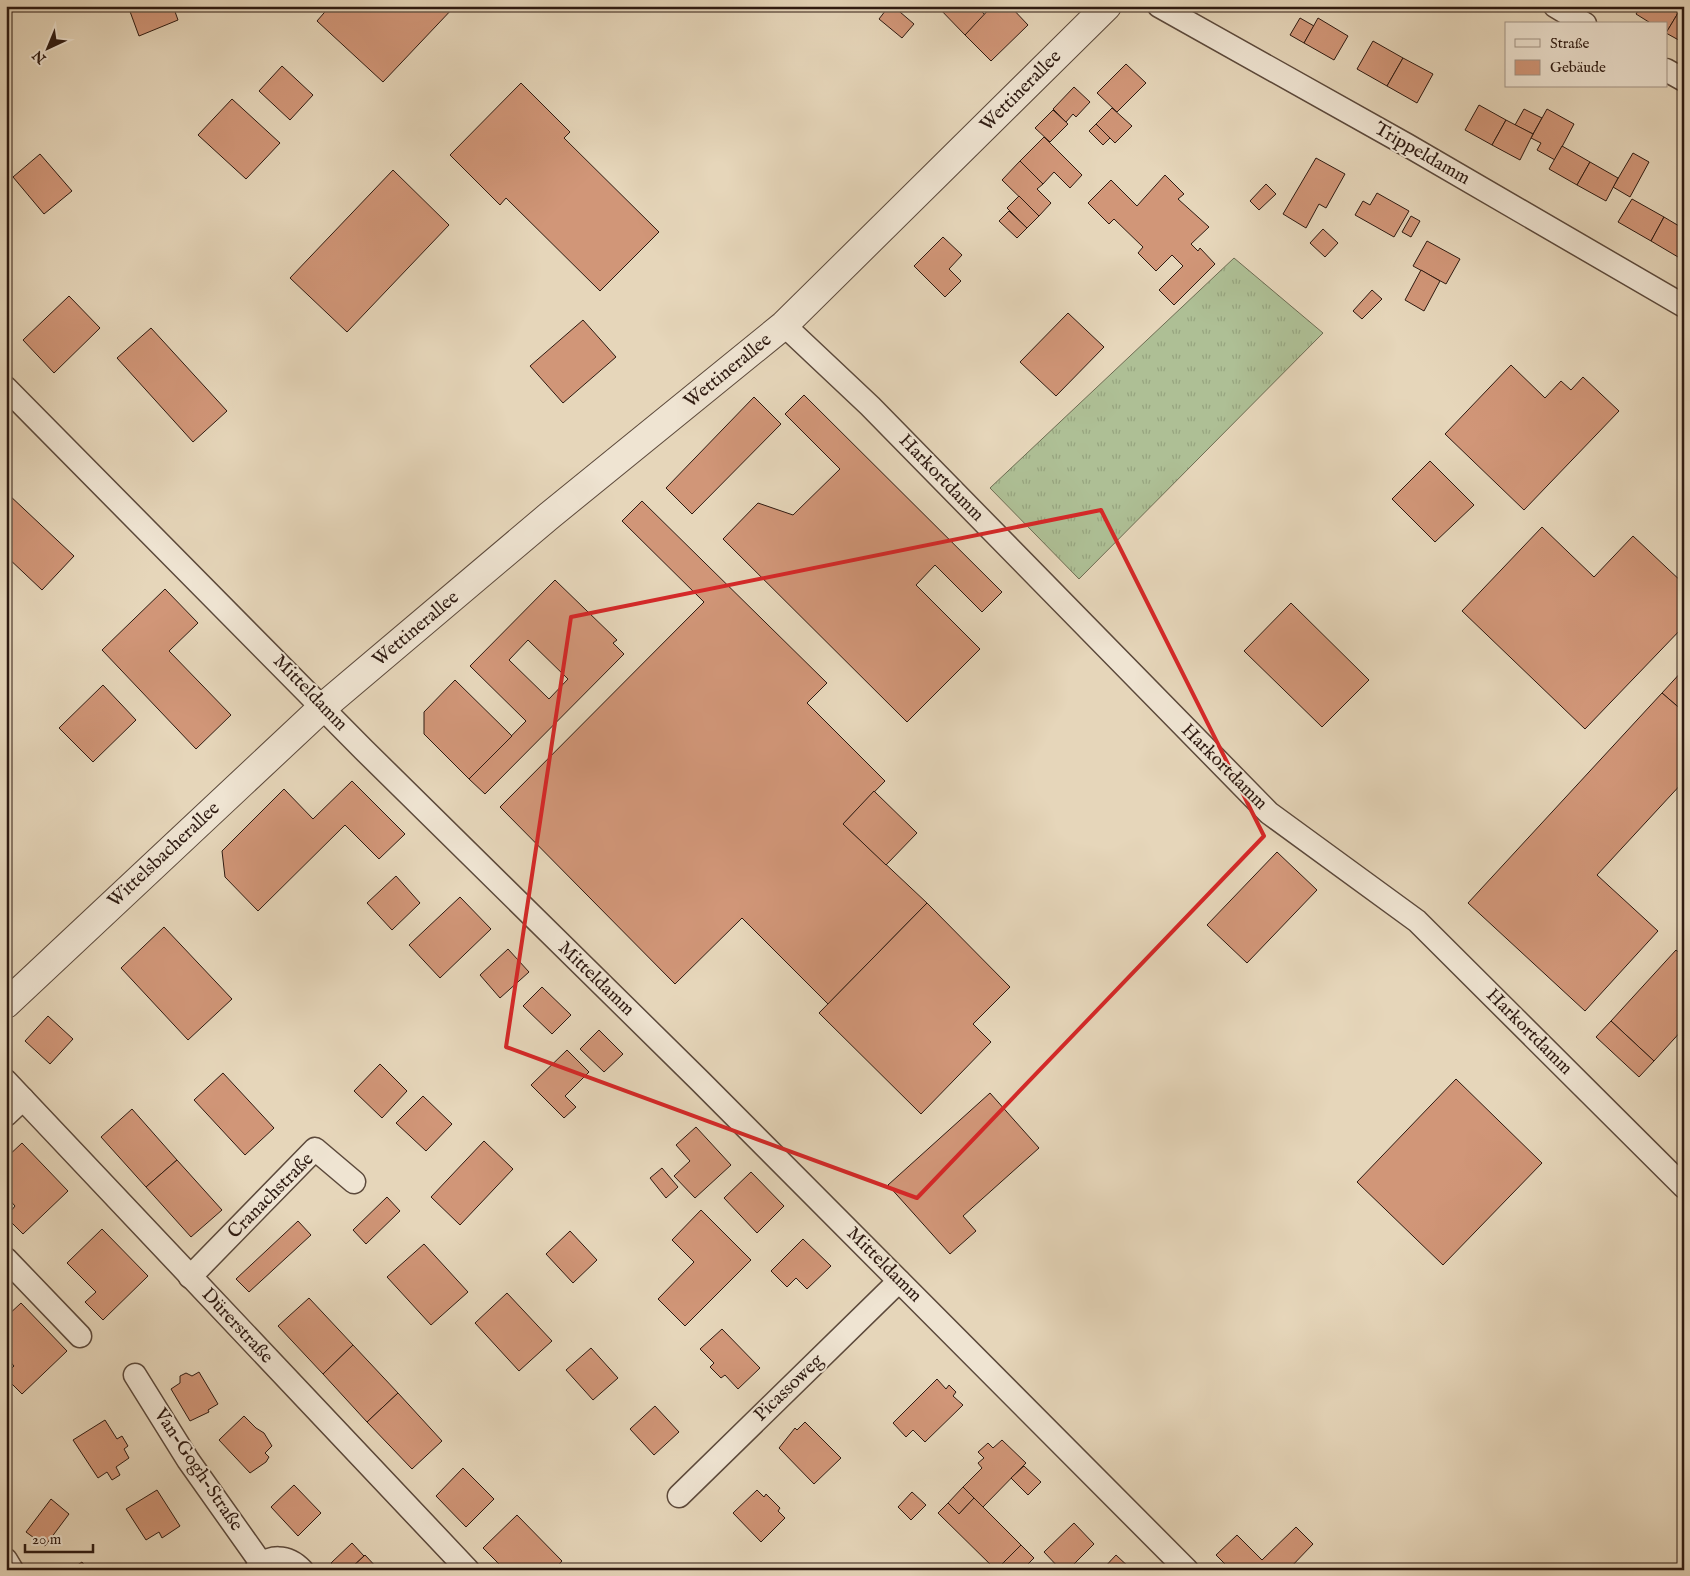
<svg xmlns="http://www.w3.org/2000/svg" width="1690" height="1576" font-family="'IM FELL English',serif">
<defs>
<pattern id="grass-tufts" width="24" height="20" patternUnits="userSpaceOnUse" patternTransform="scale(1.25)"><rect width="24" height="20" fill="#aebf95"/><path d="M3 7l-1-3M5 7V3M7 7l1-3M15 17l-1-3M17 17v-4M19 17l1-3" fill="none" stroke="#96a47f"/></pattern>
</defs>
<rect width="100%" height="100%" fill="#e6d6ba"/>
<filter id="stains"><feTurbulence type="fractalNoise" baseFrequency=".004" numOctaves="4"/><feColorMatrix values="0 0 0 0 .2 0 0 0 0 .09 0 0 0 0 .02 0 0 0 .5 -.17"/></filter>
<radialGradient id="worn" r=".72"><stop offset=".6" stop-color="#630" stop-opacity="0"/><stop offset="1" stop-color="#630" stop-opacity=".3"/></radialGradient>
<!-- grass -->
<path fill="url(#grass-tufts)" stroke="#6e6c53" d="M1234,258L1323,333L1079,579L990,488Z"/>
<!-- building -->
<g fill="#d19678" stroke="#2e1a11" fill-rule="evenodd">
<path d="M128,6H173L178,20L139,36Z"/>
<path d="M330,6H455L383,82L317,21Z"/>
<path d="M889,6H893L914,24L902,38L879,19Z"/>
<path d="M937,6H977L985,15L965,35Z"/>
<path d="M992,6H1010L1028,25L991,61L965,35Z"/>
<path d="M1641,6H1679L1681,8L1666,33V24H1652L1636,14Z"/>
<path d="M1681,8L1684,9V43L1666,33Z"/>
<path d="M1300,18L1314,26L1304,43L1290,35Z"/>
<path d="M1318,18L1348,36L1334,60L1304,43Z"/>
<path d="M1373,41L1403,58L1387,86L1357,69Z"/>
<path d="M1403,58L1433,74L1417,103L1387,86Z"/>
<path d="M1126,64L1146,83L1117,112L1097,93Z"/>
<path d="M282,66L313,95L290,120L259,91Z"/>
<path d="M521,83L570,132L564,138L659,232L600,291L506,198L500,205L450,155Z"/>
<path d="M1074,87L1090,102L1076,117L1073,114L1066,122L1053,109Z"/>
<path d="M232,99L280,143L246,179L198,135Z"/>
<path d="M1479,105L1506,120L1492,145L1465,130Z"/>
<path d="M1112,108L1132,126L1115,143L1096,124Z"/>
<path d="M1524,109L1542,118L1533,134L1515,125Z"/>
<path d="M1547,109L1574,124L1555,160L1537,150L1541,143L1531,138Z"/>
<path d="M1053,110L1068,124L1050,142L1035,128Z"/>
<path d="M1506,120L1533,134L1520,160L1492,145Z"/>
<path d="M1096,124L1110,138L1103,145L1089,131Z"/>
<path d="M1044,137L1082,175L1070,188L1054,172L1043,184L1020,161Z"/>
<path d="M1562,146L1590,162L1577,185L1549,169Z"/>
<path d="M1633,153L1649,162L1630,197L1613,187Z"/>
<path d="M40,154L72,191L44,214L13,177Z"/>
<path d="M1316,158L1345,174L1326,208L1319,204L1306,228L1283,214Z"/>
<path d="M1020,161L1043,184L1037,189L1051,203L1039,216L1002,180Z"/>
<path d="M1590,162L1618,178L1606,201L1577,185Z"/>
<path d="M393,170L449,225L347,332L290,278Z"/>
<path d="M1165,175L1184,194L1178,199L1209,227L1191,244L1198,251L1200,248L1215,264L1174,305L1159,290L1183,266L1172,255L1156,271L1138,253L1143,247L1114,219L1109,224L1088,203L1111,180L1137,206Z"/>
<path d="M1266,184L1276,194L1259,210L1250,201Z"/>
<path d="M1377,193L1409,211L1394,237L1355,215L1363,201L1370,205Z"/>
<path d="M1019,196L1039,216L1027,228L1007,208Z"/>
<path d="M1632,199L1664,217L1651,241L1618,222Z"/>
<path d="M1009,211L1027,228L1017,238L999,221Z"/>
<path d="M1411,216L1420,221L1411,237L1402,232Z"/>
<path d="M1664,217L1684,229V248L1678,257L1651,241Z"/>
<path d="M1323,229L1338,243L1325,257L1310,243Z"/>
<path d="M943,237L962,255L949,269L961,281L945,297L914,266Z"/>
<path d="M1427,241L1460,259L1446,284L1413,266Z"/>
<path d="M1421,270L1440,281L1424,311L1405,300Z"/>
<path d="M1372,290L1382,299L1362,319L1353,311Z"/>
<path d="M69,296L100,328L54,373L23,340Z"/>
<path d="M1068,313L1104,347L1056,396L1020,362Z"/>
<path d="M583,320L616,357L563,403L530,366Z"/>
<path d="M151,328L227,411L193,442L117,358Z"/>
<path d="M1511,365L1545,398L1561,381L1571,390L1583,377L1619,411L1524,510L1445,434Z"/>
<path d="M804,395L1002,592L982,612L935,565L916,585L980,649L907,722L723,539L758,503L793,515L840,469L785,414Z"/>
<path d="M754,397L781,424L692,514L666,488Z"/>
<path d="M1430,461L1474,505L1435,542L1392,499Z"/>
<path d="M8,494L74,556L42,590L6,556V496Z"/>
<path d="M642,501L827,683L807,703L885,781L843,824L927,903L828,1004L742,918L675,984L500,807L704,602L622,521Z"/>
<path d="M1542,527L1594,577L1633,536L1684,584V626L1585,729L1462,611Z"/>
<path d="M555,580L617,640L613,643L624,654L485,794L469,779L526,721L470,666ZM528,640L568,679L549,699L509,660Z"/>
<path d="M165,589L198,623L169,651L231,715L196,749L102,650Z"/>
<path d="M1291,603L1369,680L1322,727L1244,651Z"/>
<path d="M1684,669V712L1662,693Z"/>
<path d="M455,680L512,736L469,779L424,734V712Z"/>
<path d="M103,685L136,720L93,762L59,728Z"/>
<path d="M1662,693L1684,712V781L1597,875L1658,931L1585,1011L1468,903Z"/>
<path d="M352,781L405,834L379,859L345,825L258,911L225,877L222,851L284,789L313,819Z"/>
<path d="M874,791L917,833L886,865L843,824Z"/>
<path d="M1277,852L1317,890L1247,963L1207,925Z"/>
<path d="M396,876L420,903L392,930L367,903Z"/>
<path d="M460,897L491,929L440,978L409,945Z"/>
<path d="M927,903L1010,987L973,1024L991,1042L921,1114L819,1013Z"/>
<path d="M164,927L232,999L188,1040L121,968Z"/>
<path d="M508,949L529,972L500,998L480,975Z"/>
<path d="M1676,950L1684,957V1028L1654,1061L1611,1021Z"/>
<path d="M542,987L571,1015L552,1034L523,1006Z"/>
<path d="M48,1016L73,1039L50,1064L25,1041Z"/>
<path d="M1611,1021L1654,1061L1639,1077L1596,1037Z"/>
<path d="M599,1030L623,1054L604,1072L580,1049Z"/>
<path d="M567,1050L589,1072L565,1096L576,1107L564,1118L531,1085Z"/>
<path d="M380,1064L407,1091L382,1118L354,1091Z"/>
<path d="M223,1073L274,1128L245,1155L194,1100Z"/>
<path d="M1456,1079L1542,1163L1443,1265L1357,1182Z"/>
<path d="M990,1093L1039,1148L963,1216L976,1231L950,1254L888,1185Z"/>
<path d="M423,1096L452,1124L426,1151L396,1123Z"/>
<path d="M132,1109L177,1160L146,1187L101,1137Z"/>
<path d="M696,1127L731,1165L695,1198L674,1176L690,1161L676,1145Z"/>
<path d="M484,1141L513,1169L460,1225L431,1197Z"/>
<path d="M22,1143L68,1191L23,1234L6,1217L15,1206L6,1196V1158Z"/>
<path d="M177,1160L222,1210L191,1237L146,1187Z"/>
<path d="M662,1168L678,1187L666,1198L650,1178Z"/>
<path d="M751,1172L784,1206L757,1233L724,1198Z"/>
<path d="M387,1197L400,1211L366,1244L353,1230Z"/>
<path d="M701,1210L751,1260L685,1326L658,1299L694,1262L672,1240Z"/>
<path d="M298,1221L311,1235L249,1292L236,1279Z"/>
<path d="M102,1229L148,1276L103,1320L85,1302L96,1292L67,1263Z"/>
<path d="M570,1231L597,1260L573,1283L546,1254Z"/>
<path d="M803,1239L831,1266L807,1289L796,1278L787,1287L771,1271Z"/>
<path d="M424,1244L468,1292L431,1325L387,1277Z"/>
<path d="M507,1293L552,1341L519,1371L475,1323Z"/>
<path d="M309,1298L353,1345L323,1374L278,1326Z"/>
<path d="M21,1303L67,1351L22,1394L6,1378V1374L14,1366L6,1357V1317Z"/>
<path d="M722,1329L760,1368L738,1389L725,1375L721,1378L710,1367L714,1363L700,1349Z"/>
<path d="M353,1345L398,1393L367,1422L323,1374Z"/>
<path d="M591,1348L618,1378L593,1400L566,1370Z"/>
<path d="M199,1372L218,1404L208,1410L209,1412L190,1421L171,1389L180,1383V1376L186,1373L192,1376Z"/>
<path d="M937,1379L946,1389L949,1385L956,1392L953,1396L963,1405L925,1442L913,1430L906,1437L893,1423Z"/>
<path d="M398,1393L442,1441L412,1469L367,1422Z"/>
<path d="M655,1406L679,1432L654,1455L630,1429Z"/>
<path d="M244,1416L256,1428L264,1433L272,1446L265,1453L269,1457L266,1462L250,1473L219,1440Z"/>
<path d="M105,1420L117,1439L122,1436L128,1446L124,1449L129,1458L116,1467L120,1475L112,1480L107,1472L98,1478L73,1440Z"/>
<path d="M805,1422L841,1458L814,1484L779,1448L795,1428L797,1430Z"/>
<path d="M1002,1440L1026,1463L983,1507L963,1487L982,1468L978,1463L984,1458L978,1452L988,1443L993,1448Z"/>
<path d="M1024,1466L1041,1482L1028,1495L1011,1478Z"/>
<path d="M463,1468L494,1499L466,1527L436,1496Z"/>
<path d="M294,1485L321,1513L298,1536L271,1507Z"/>
<path d="M963,1487L974,1498L959,1514L948,1503Z"/>
<path d="M157,1490L180,1526L162,1538L159,1532L146,1540L126,1509Z"/>
<path d="M757,1490L764,1497L766,1494L780,1508L778,1511L785,1518L761,1542L733,1513Z"/>
<path d="M912,1492L926,1505L911,1520L898,1507Z"/>
<path d="M974,1498L1021,1545L996,1570L938,1513L948,1503L959,1514Z"/>
<path d="M51,1499L69,1514L45,1546L26,1532Z"/>
<path d="M517,1515L562,1561L554,1570H505L483,1548Z"/>
<path d="M1074,1523L1094,1544L1068,1570H1061L1044,1552Z"/>
<path d="M1296,1527L1313,1544L1288,1570H1231L1216,1555L1237,1535L1262,1560Z"/>
<path d="M352,1543L364,1556L349,1570H336L331,1563Z"/>
<path d="M1021,1545L1034,1558L1022,1570H996Z"/>
<path d="M365,1555L379,1570H349L364,1556Z"/>
<path d="M1116,1555L1132,1570H1102Z"/>
<path d="M82,1562L88,1570H70Z"/>
</g>
<g fill="none" stroke-linecap="round" stroke-linejoin="round">
<!-- minor casing -->
<g stroke="#5c493b" stroke-width="25">
<g id="minor">
<path d="M1159,6L1407,145L1684,306"/>
<path d="M1555,6L1585,24"/>
<path d="M1666,70L1684,80"/>
<path d="M784,325L870,406L1269,813L1417,921L1684,1187"/>
<path d="M6,388L364,750L700,1081L1187,1570"/>
<path d="M6,1081L468,1570"/>
<path d="M6,1115L23,1099"/>
<path d="M6,1259L80,1336"/>
<path d="M190,1277L315,1149L354,1182"/>
<path d="M135,1375L188,1460L261,1563"/>
<path d="M679,1496L899,1281"/>
<path d="M6,1560L12,1570"/>
<path d="M256,1570C269,1554 288,1555 302,1570"/>
</g>
</g>
<!-- tertiary casing -->
<g stroke="#5c493b" stroke-width="30">
<path id="tertiary" d="M6,1004L323,707L549,516L784,325L1107,6"/>
</g>
<!-- minor -->
<use href="#minor" stroke="#efe4d2" stroke-width="22"/>
<!-- tertiary -->
<use href="#tertiary" stroke="#efe4d2" stroke-width="28"/>
</g>
<!-- marked area -->
<path fill="none" stroke="#d62828" stroke-width="4" stroke-linejoin="round" d="M1101,510L1264,836L917,1198L506,1047L571,617Z"/>
<g text-anchor="middle" dominant-baseline="central" stroke-width="4" stroke-linejoin="round" paint-order="stroke">
<!-- street labels -->
<g font-size="19" fill="#2e1a11" stroke="#efe4d2">
<text transform="translate(1021 91) rotate(-45)">Wettinerallee</text>
<text transform="translate(1422 154) rotate(30)">Trippeldamm</text>
<text transform="translate(728 371) rotate(-39)">Wettinerallee</text>
<text transform="translate(941 478) rotate(46)">Harkortdamm</text>
<text transform="translate(416 629) rotate(-40)">Wettinerallee</text>
<text transform="translate(310 693) rotate(46)">Mitteldamm</text>
<text transform="translate(1224 767) rotate(45)">Harkortdamm</text>
<text transform="translate(164 855) rotate(-43)">Wittelsbacherallee</text>
<text transform="translate(596 979) rotate(44)">Mitteldamm</text>
<text transform="translate(1529 1032) rotate(45)">Harkortdamm</text>
<text transform="translate(271 1196) rotate(-45)">Cranachstraße</text>
<text transform="translate(884 1265) rotate(45)">Mitteldamm</text>
<text transform="translate(237 1326) rotate(47)">Dürerstraße</text>
<text transform="translate(789 1388) rotate(-44)">Picassoweg</text>
<text transform="translate(198 1470) rotate(56)">Van-Gogh-Straße</text>
</g>
</g>
<!-- margin -->
<rect width="1690" height="1576" fill="none" stroke="#e6d6ba" stroke-width="25"/>
<rect x="8" y="8" width="1675" height="1561" fill="none" stroke="#2e1a11" stroke-width="2.5"/>
<rect x="12" y="12" width="1665" height="1551" fill="none" stroke="#2e1a11"/>
<!-- legend -->
<rect x="1505" y="22" width="162" height="65" fill="#efe4d2" stroke="#a29385"/>
<rect x="1515" y="39" width="25" height="8" fill="#efe4d2" stroke="#a29385"/>
<text x="1550" y="48" font-size="15" fill="#2e1a11">Straße</text>
<rect x="1515" y="60" width="25" height="15" fill="#d19678" stroke="#a29385"/>
<text x="1550" y="72" font-size="15" fill="#2e1a11">Gebäude</text>
<!-- north arrow -->
<g transform="translate(48 48) rotate(224)" stroke="#efe4d2" stroke-width="4" paint-order="stroke">
<path d="M0-4L9 19L0 12L-9 19Z" fill="#2e1a11"/>
<text y="-8" font-size="14" font-weight="bold" text-anchor="middle" fill="#2e1a11">N</text>
</g>
<!-- scale -->
<path d="M25 1544v8h68v-8" fill="none" stroke="#2e1a11" stroke-width="2.5"/>
<text x="32" y="1544" font-size="15" fill="#2e1a11" stroke="#efe4d2" stroke-width="4" paint-order="stroke">20 m</text>
<rect width="100%" height="100%" filter="url(#stains)"/>
<rect width="100%" height="100%" fill="url(#worn)"/>
</svg>
